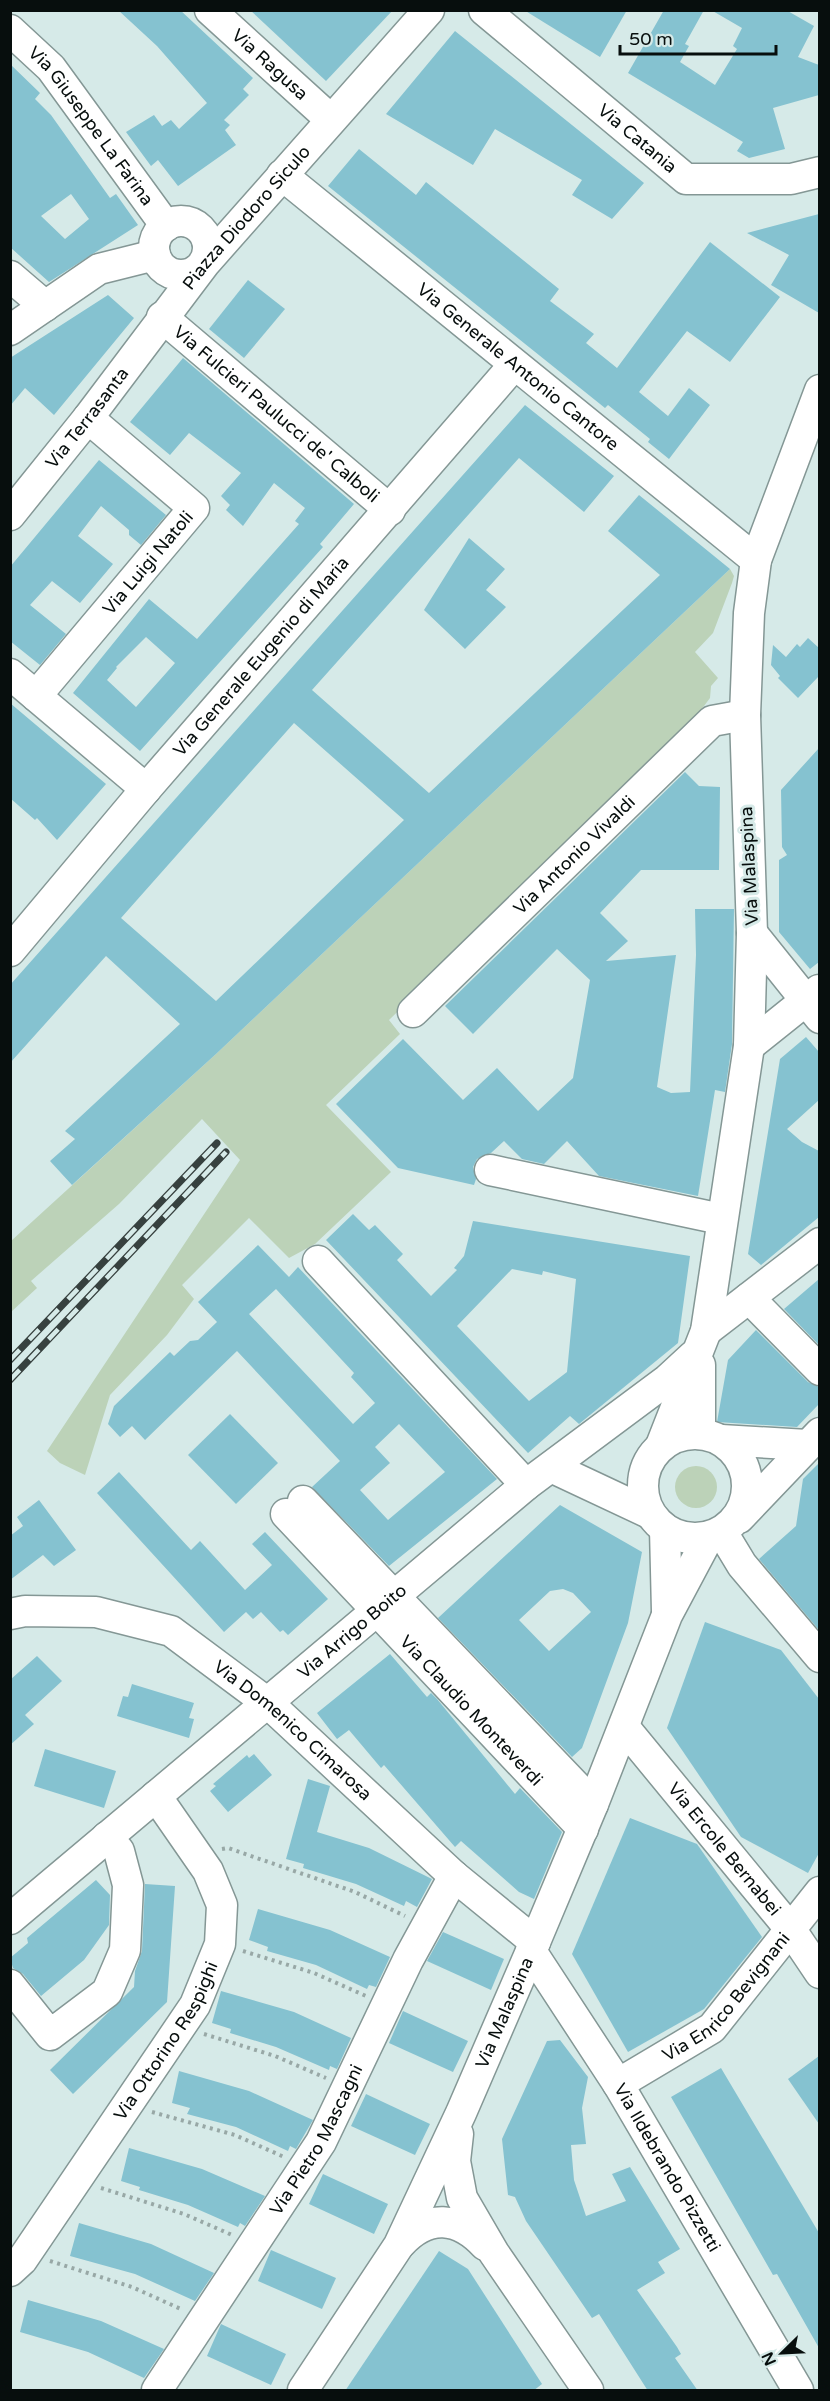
<svg xmlns="http://www.w3.org/2000/svg" width="830" height="2401" font-family="'Varela Round',sans-serif">
<rect width="100%" height="100%" fill="#d6eae8"/>
<!-- green -->
<g fill="#bcd2b8">
<path d="M730,569L734,576L732,583L713,633L695,652L718,678L711,686L710,698L683,734L389,1020L400,1034L326,1105L391,1172L315,1244L289,1258L249,1218L182,1285L194,1299L167,1335L110,1395L85,1475L60,1463L47,1451L240,1160L202,1119L119,1204L31,1281L37,1288L11,1312V1241L216,1054Z"/>
<circle cx="696" cy="1487" r="21"/>
</g>
<!-- building -->
<g fill="#85c2d0" fill-rule="evenodd">
<path d="M118,10H180L253,78L243,89L249,95L224,120L230,125L225,130L236,145L178,186L158,160L151,166L126,132L154,115L162,126L171,120L179,129L207,103L157,46Z"/>
<path d="M250,10H393L326,81Z"/>
<path d="M524,10H627L600,57Z"/>
<path d="M664,10H704L685,44L689,46L680,62L715,85L737,49L733,46L742,28L711,10H786L814,26L798,57L819,65V95L773,108L785,149L749,158L737,151L743,142L628,73Z"/>
<path d="M455,31L644,183L612,219L572,195L582,180L495,129L473,165L386,114Z"/>
<path d="M10,64L40,93L35,99L51,115L110,198L116,194L138,225L49,282L10,247ZM71,194L89,219L65,239L41,216Z"/>
<path d="M359,149L416,195L426,182L559,289L550,301L594,334L586,343L617,368L710,242L780,297L730,362L687,331L639,392L668,416L689,388L710,405L669,459L648,442L650,439L608,405L605,408L328,186Z"/>
<path d="M819,214V313L771,285L789,255L747,233Z"/>
<path d="M248,280L285,309L244,358L209,329Z"/>
<path d="M108,295L134,318L54,415L25,388L10,406V358Z"/>
<path d="M183,358L354,504L320,544L323,547L140,751L73,693L149,599L197,639L299,524L295,521L305,508L274,483L243,526L226,510L230,505L221,496L241,473L189,433L170,455L130,422ZM146,637L175,663L136,707L107,680L117,668L116,667Z"/>
<path d="M525,405L614,476L584,512L519,458L312,690L429,793L660,575L608,531L639,495L730,569L216,1054L72,1185L50,1161L75,1139L65,1131L180,1024L106,956L10,1063V985ZM294,723L404,820L216,1001L121,918Z"/>
<path d="M99,460L166,515L141,545L129,535V530L101,506L78,536L113,564L80,603L52,581L30,605L66,634L40,665L10,641V567Z"/>
<path d="M469,538L505,569L486,590L506,607L465,649L424,610Z"/>
<path d="M808,638L819,648V676L798,698L778,678L780,676L771,665L773,645L786,657L797,644L800,647Z"/>
<path d="M10,703L106,784L57,840L37,818L35,820L10,798Z"/>
<path d="M819,748V962L810,969L779,932V860L787,855L782,847L781,790Z"/>
<path d="M685,772L699,786L720,787L719,870H641L600,913L628,941L606,961L676,955L657,1087L671,1093L690,1092L696,955L695,909H734L732,1044L725,1092L715,1090L698,1196L599,1176L567,1141L544,1164L522,1159L504,1141L491,1153L477,1159L473,1167L476,1179L474,1185L398,1168L336,1104L403,1039L463,1100L497,1068L538,1111L573,1078L590,980L557,949L473,1034L445,1006Z"/>
<path d="M806,1037L819,1052V1100L787,1129L802,1142L819,1151V1217L761,1265L748,1254L780,1059Z"/>
<path d="M353,1214L369,1230L375,1225L403,1254L397,1260L431,1296L457,1270L454,1268L464,1256L473,1221L690,1256L678,1343L579,1424L570,1416L528,1453L326,1240ZM512,1269L542,1275L543,1271L576,1279L567,1372L529,1401L457,1326Z"/>
<path d="M258,1245L289,1277L298,1267L497,1479L389,1566L312,1487L340,1461L237,1351L145,1440L132,1426L120,1437L108,1424L114,1406L170,1352L174,1356L190,1341L198,1340L217,1322L198,1302ZM276,1289L354,1373L351,1377L375,1403L353,1424L249,1314ZM399,1424L445,1472L388,1520L360,1490L390,1463L375,1447Z"/>
<path d="M819,1279V1345L784,1309Z"/>
<path d="M756,1330L808,1382L819,1387V1404L797,1427L717,1422L728,1360Z"/>
<path d="M230,1414L278,1463L236,1504L188,1455Z"/>
<path d="M819,1463V1630L759,1559L796,1526L803,1479Z"/>
<path d="M119,1472L191,1550L200,1541L245,1590L272,1565L252,1544L265,1532L328,1599L288,1635L283,1630L280,1632L261,1612L253,1619L246,1612L224,1632L97,1493Z"/>
<path d="M39,1500L76,1550L54,1566L43,1555L10,1580V1536L23,1526L17,1517Z"/>
<path d="M560,1505L642,1552L628,1623L582,1748L572,1757L438,1618ZM563,1589L573,1593L591,1612L549,1651L519,1620L550,1591Z"/>
<path d="M705,1622L781,1650L819,1699V1853L808,1873L741,1837L667,1728Z"/>
<path d="M390,1654L427,1697L431,1693L437,1699L515,1794L520,1788L562,1832L534,1899L519,1892L461,1841L455,1847L384,1765L381,1768L349,1730L337,1739L317,1713Z"/>
<path d="M37,1656L62,1681L25,1715L34,1724L10,1745V1680Z"/>
<path d="M132,1684L194,1703L189,1718L194,1719L189,1738L117,1716L123,1696L128,1697Z"/>
<path d="M45,1749L116,1771L104,1808L34,1786Z"/>
<path d="M254,1754L272,1775L228,1812L210,1791L216,1786L213,1784L247,1755L249,1758Z"/>
<path d="M308,1779L330,1786L317,1832L369,1848L432,1879L417,1907L406,1901L404,1906L356,1884L303,1868L304,1864L286,1859Z"/>
<path d="M630,1818L697,1844L762,1937L704,2009L628,2052L572,1954Z"/>
<path d="M96,1880L110,1895L109,1925L84,1960L41,1996L23,1974L13,1968L10,1958L28,1943L27,1938Z"/>
<path d="M145,1884L175,1886L167,2002L73,2094L50,2070L134,1987L135,1971L142,1951Z"/>
<path d="M258,1909L330,1930L390,1957L376,1987L369,1985L367,1989L316,1965L267,1951L268,1947L249,1940Z"/>
<path d="M443,1932L504,1959L491,1990L427,1961Z"/>
<path d="M221,1991L294,2012L351,2038L337,2069L330,2066L329,2070L276,2047L230,2033L231,2029L212,2023Z"/>
<path d="M403,2011L468,2041L453,2072L389,2043Z"/>
<path d="M560,2040L588,2077L582,2108L586,2144L571,2145L574,2180L586,2216L626,2201L612,2174L630,2167L680,2249L658,2262L665,2273L637,2290L677,2347L681,2354L675,2358L698,2391H648L599,2314L592,2318L526,2221L515,2197L508,2195L502,2139L547,2041Z"/>
<path d="M819,2056V2124L788,2079Z"/>
<path d="M721,2068L819,2233V2348L777,2274L773,2275L671,2097Z"/>
<path d="M179,2071L249,2091L313,2120L296,2149L290,2146L288,2151L236,2127L187,2114L190,2108L172,2103Z"/>
<path d="M366,2094L430,2124L415,2155L351,2126Z"/>
<path d="M129,2148L202,2169L265,2196L245,2226L240,2223L238,2227L188,2205L139,2190L140,2187L121,2181Z"/>
<path d="M323,2174L388,2204L374,2234L309,2204Z"/>
<path d="M79,2223L151,2244L214,2273L195,2301L135,2274L70,2256Z"/>
<path d="M271,2250L336,2278L322,2309L258,2281Z"/>
<path d="M439,2251L468,2269L542,2384L533,2391H345Z"/>
<path d="M28,2300L101,2321L164,2349L144,2378L88,2352L20,2332Z"/>
<path d="M221,2324L286,2354L271,2385L207,2356Z"/>
</g>
<g fill="none" stroke-linecap="round" stroke-linejoin="round">
<!-- minor casing -->
<g stroke="#849795" stroke-width="33">
<g id="minor">
<path id="s1" d="M210,10L330,119"/>
<path id="s2" d="M484,10L686,179H791L820,172"/>
<path id="s3" d="M10,30L51,68L166,226"/>
<path id="s4" d="M282,175L756,560"/>
<circle cx="181" cy="248" r="27"/>
<path d="M10,276L45,306"/>
<path id="s5" d="M162,317L390,510"/>
<path d="M10,330L99,269L155,255"/>
<path id="s6" d="M10,515L88,418L205,263L429,10"/>
<path d="M10,674L146,789"/>
<path id="s7" d="M36,696L194,508L88,418"/>
<path d="M752,933L820,1018"/>
<path id="s8" d="M10,951L146,789L514,365"/>
<path id="s9" d="M413,1012L712,721L745,715"/>
<path d="M749,1046L819,990"/>
<path d="M490,1170L721,1219"/>
<path d="M318,1261L526,1485"/>
<path d="M749,1298L820,1370"/>
<path d="M706,1331L820,1243"/>
<path d="M700,1365V1434"/>
<circle cx="695" cy="1486" r="52"/>
<path d="M721,1440L807,1445"/>
<path d="M662,1443L706,1331L749,1046L752,933L745,715L749,613L756,560L820,390"/>
<path d="M551,1467L649,1513"/>
<path d="M303,1501L593,1804"/>
<path id="s10" d="M286,1514L583,1829"/>
<path d="M739,1518L820,1433"/>
<path d="M665,1529L667,1612"/>
<path d="M722,1532L742,1565L820,1657"/>
<path id="s11" d="M10,1614L25,1611L96,1612L171,1631L269,1704L454,1876L535,1942"/>
<path id="s12" d="M624,1727L791,1930L820,1973"/>
<path id="s13" d="M10,1919L526,1485L667,1380L693,1356"/>
<path id="s14" d="M531,1951L618,2084L798,2390"/>
<path d="M10,1985L50,2035L107,1992L125,1950L128,1885L119,1851L107,1837"/>
<path id="s15" d="M618,2084L712,2028L820,1892"/>
<path d="M458,2134L455,2161L462,2198L494,2253L588,2390"/>
<path d="M401,2243C428,2214 458,2216 485,2245"/>
<path id="s16" d="M10,2271L22,2260L195,2005L220,1944L222,1905L208,1871L156,1796"/>
<path id="s17" d="M157,2390L321,2142L408,1960L454,1876"/>
<path id="s18" d="M303,2390L399,2245L461,2113L535,1942L593,1804L667,1615L708,1538"/>
</g>
</g>
<!-- path -->
<g stroke="#98a8a6" stroke-width="4" stroke-dasharray="3 4.5" stroke-linecap="butt">
<path d="M222,1849L228,1848L355,1892L405,1916"/>
<path d="M243,1951L314,1973L366,1996"/>
<path d="M204,2034L275,2056L326,2078"/>
<path d="M152,2112L235,2135L284,2157"/>
<path d="M101,2188L184,2214L232,2235"/>
<path d="M50,2261L132,2287L183,2310"/>
</g>
<!-- minor -->
<use href="#minor" stroke="#fff" stroke-width="30"/>
<!-- rail casing -->
<g stroke="#37413f" stroke-width="7">
<g id="rail">
<path d="M10,1360L217,1143"/>
<path d="M10,1380L226,1152"/>
</g>
</g>
<!-- rail -->
<use href="#rail" stroke="#d6eae8" stroke-width="4.5" stroke-dasharray="14" stroke-linecap="butt"/>
</g>
<g text-anchor="middle" dominant-baseline="central" stroke-width="6" stroke-linejoin="round" paint-order="stroke">
<!-- street labels -->
<g font-size="18" fill="#070e0d" stroke="#d6eae8">
<text stroke="none"><textPath href="#s1" startOffset="81">Via Ragusa</textPath></text>
<text stroke="none"><textPath href="#s3" startOffset="126">Via Giuseppe La Farina</textPath></text>
<text stroke="none"><textPath href="#s2" startOffset="200">Via Catania</textPath></text>
<text stroke="none"><textPath href="#s6" startOffset="380">Piazza Diodoro Siculo</textPath></text>
<text stroke="none"><textPath href="#s4" startOffset="304">Via Generale Antonio Cantore</textPath></text>
<text stroke="none"><textPath href="#s5" startOffset="150">Via Fulcieri Paulucci de' Calboli</textPath></text>
<text stroke="none"><textPath href="#s6" startOffset="124">Via Terrasanta</textPath></text>
<text stroke="none"><textPath href="#s7" startOffset="174">Via Luigi Natoli</textPath></text>
<text stroke="none"><textPath href="#s8" startOffset="387">Via Generale Eugenio di Maria</textPath></text>
<text stroke="none"><textPath href="#s9" startOffset="225">Via Antonio Vivaldi</textPath></text>
<text transform="translate(749 866) rotate(-93)">Via Malaspina</text>
<text stroke="none"><textPath href="#s13" startOffset="447">Via Arrigo Boito</textPath></text>
<text stroke="none"><textPath href="#s10" startOffset="270">Via Claudio Monteverdi</textPath></text>
<text stroke="none"><textPath href="#s11" startOffset="321">Via Domenico Cimarosa</textPath></text>
<text stroke="none"><textPath href="#s12" startOffset="158">Via Ercole Bernabei</textPath></text>
<text stroke="none"><textPath href="#s15" startOffset="141">Via Enrico Bevignani</textPath></text>
<text stroke="none"><textPath href="#s18" startOffset="429">Via Malaspina</textPath></text>
<text stroke="none"><textPath href="#s16" startOffset="279">Via Ottorino Respighi</textPath></text>
<text stroke="none"><textPath href="#s17" startOffset="297">Via Pietro Mascagni</textPath></text>
<text stroke="none"><textPath href="#s14" startOffset="256">Via Ildebrando Pizzetti</textPath></text>
</g>
</g>
<!-- border -->
<rect width="830" height="2401" fill="none" stroke="#070e0d" stroke-width="24"/>
<!-- north arrow -->
<g transform="translate(782 2353) rotate(246)" stroke="#d6eae8" stroke-width="4.5" paint-order="stroke">
<path d="M0-4.5L10 22L0 15L-10 22Z" fill="#070e0d"/>
<text y="-9" font-size="16" font-weight="bold" text-anchor="middle" fill="#070e0d">N</text>
</g>
<!-- scale -->
<path d="M620 45v9h156v-9" fill="none" stroke="#070e0d" stroke-width="3"/>
<text x="629" y="45" font-size="18" fill="#070e0d" stroke="#d6eae8" stroke-width="4.5" paint-order="stroke">50 m</text>
</svg>
